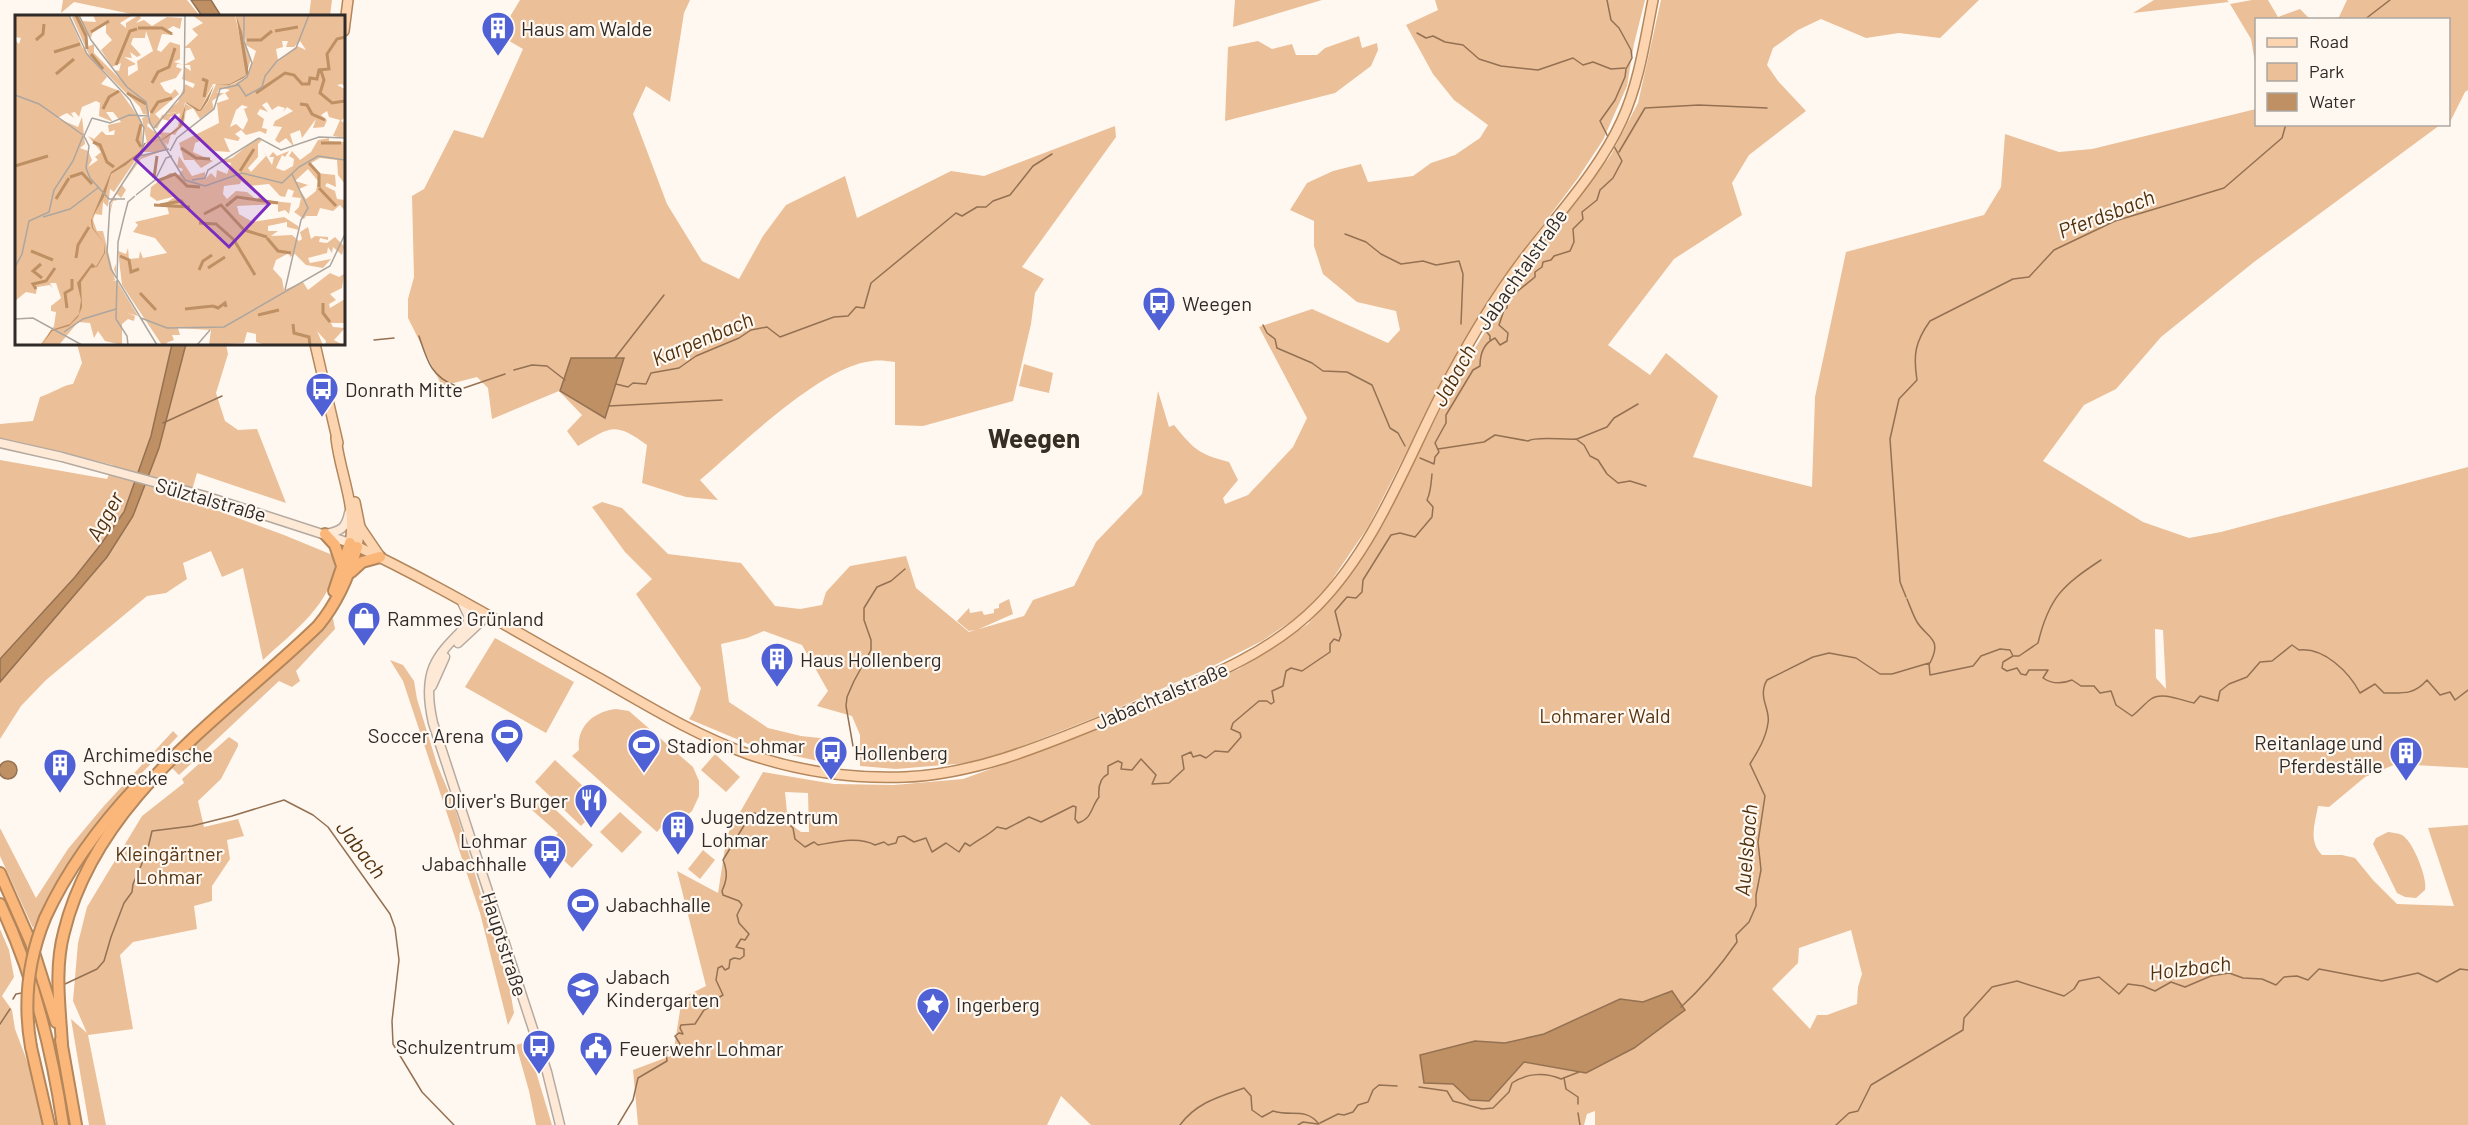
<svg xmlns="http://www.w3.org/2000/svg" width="2468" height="1125" font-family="Barlow,sans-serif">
<rect width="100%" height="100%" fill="#fff8f1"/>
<!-- green -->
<g fill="#ebbf98" fill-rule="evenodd">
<path d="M63,0H187L200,16H141L74,2L61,13Z"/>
<path d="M311,0H332L330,16H309Z"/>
<path d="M520,0H690L684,13L670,102L646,86L633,114L667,204L702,261L739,279L763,236L786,205L845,176L857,218L951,171L984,176L1115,126L1116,137L1022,267L1044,279L1035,293L1031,324L1013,401L923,426L895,425V362C887,361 879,360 872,361C821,366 740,446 700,480L718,500L686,497L642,483L647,445C614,421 611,427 578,446L567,431L582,415L559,391L492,419L488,388L477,377L442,386L408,318V299L414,277L412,196L424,189L454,130L483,138L523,49L499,35Z"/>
<path d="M1235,0H1322L1233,27Z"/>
<path d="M1435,0H1645L1634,44L1627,86L1603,140L1578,178L1509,270L1452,363L1368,527L1327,587L1299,616L1262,641L1209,668L1104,714L1013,750L968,763L896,769L860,766V735L852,716L817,706L828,691L802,645L764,631L747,638L721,644L729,702L768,728L801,736L829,739L832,764L758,748L689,719L693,713L701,688L636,594L652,579L625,552L592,507L602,502L622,508L668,554L741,563L775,606L800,609L822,605L826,592L850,566L906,556L916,588L969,632L975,630L969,631L957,621L969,608L970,613L982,611L984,615L994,613V609L999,608V604L1009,599L1013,614L979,629L1024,616L1033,600L1074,586L1096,542L1142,494L1158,391L1169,427L1174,425C1194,449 1198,454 1229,462L1238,480L1223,498L1225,504L1248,495L1293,447L1307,418L1259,327L1312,309L1388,343L1400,330L1396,311L1357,302L1323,274L1314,246V221L1290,210L1307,183L1333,171L1361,164L1368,182L1413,176L1431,163L1455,155L1480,138L1488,125L1454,100L1433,74L1406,25L1438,10Z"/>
<path d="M1661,0H1979L1940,38L1899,33L1866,38L1821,19L1798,30L1773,48L1767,65L1778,81L1806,111L1749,155L1732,183L1742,215L1674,259L1608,345L1650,375L1666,353L1718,396L1693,457L1812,487L1815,397L1846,252L1984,215L2001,187L2005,134L2059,152L2092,149L2256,109V124L2440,125L2254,262L2161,337L2116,389L2084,405L2043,461L2143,522L2189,538L2221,532L2468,467V768L2396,764L2365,777L2329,807L2318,806C2315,824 2308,841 2322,855H2342L2355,858L2373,880L2397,904L2454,906L2428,828L2468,825V1125H1595V1111L1587,1114L1584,1125H1091L1061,1096L1047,1125H638L633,1070L673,1055L682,998L706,986L677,871L718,893L727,835L763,772L834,784L894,785L963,779L1081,736L1239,669L1308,624L1354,570L1380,526L1457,377L1521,274L1611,155L1638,103ZM2155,629L2163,630L2166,689L2156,678ZM785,792L808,793L809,832H801L789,823L793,812H787ZM1851,930L1862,974L1858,987L1857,1004L1827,1015H1817L1810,1029L1772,989L1798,963L1799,948ZM1672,991L1586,1073L1523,1062L1470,1100L1453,1084L1475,1041L1505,1043L1544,1034L1620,1000L1643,1002Z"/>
<path d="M2154,0H2227L2229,2L2133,13Z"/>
<path d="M2252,0H2268L2278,17L2300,9L2310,19L2256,20V68L2251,39L2230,4Z"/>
<path d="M2347,0H2468V90L2465,92L2450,122L2448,20L2332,19L2339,17Z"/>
<path d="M1359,36L1362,48L1377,43L1378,50L1371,66L1335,93L1225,121L1228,47L1258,41L1272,49L1292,44L1296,55H1317L1325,48Z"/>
<path d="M77,344L107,346L109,344H172L151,436L124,512L98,548L75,577L0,659V460L107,479L113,465L22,443L0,440V424L33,421L40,397C50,394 66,384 73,384L82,363Z"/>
<path d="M186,344H226L228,354L216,393L225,421L238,430L257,429L286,503L197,473L189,500L284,535L335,556C338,600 292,633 263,660L243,568L222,577L211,551L183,563L187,579L166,593L147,596L46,680L21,706L0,739V682L107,557L133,516L159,448Z"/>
<path d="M1024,364L1053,373L1049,393L1019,386Z"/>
<path d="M333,618L335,629L296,671L300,681L292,687L279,681L179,775L171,767L220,719Z"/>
<path d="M495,638L574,682L546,733L465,687Z"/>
<path d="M390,660L403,665L414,681L417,699L437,764L454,805L510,990L514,1013L508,1025L480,913L403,681Z"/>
<path d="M616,709L629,711L693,767L699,781V796L692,811L679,822L663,825L657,832L572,756L579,750C576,726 595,711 616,709Z"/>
<path d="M173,731L178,736C155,761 129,784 107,810C77,845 54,887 33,928L0,856V828L36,898L68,849L103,807Z"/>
<path d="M229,737L238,743V746L221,779L198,801L204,827L238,819L244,836L227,840L230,859L212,886V901L194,906L197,929L133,942L120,955L133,1029L88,1035L106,1125H89L71,1019L87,1033L73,1001L78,943L87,907L142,816L184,783L182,779Z"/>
<path d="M715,754L740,777L726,792L701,770Z"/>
<path d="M555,760L602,804L581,826L535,782Z"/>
<path d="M543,798L593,845L572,868L547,845L558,833L532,810Z"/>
<path d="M620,812L642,832L622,853L600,832Z"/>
<path d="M2388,832C2393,833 2398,833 2402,835C2413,841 2428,879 2425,890L2416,898L2405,897L2397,893L2373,844L2376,838Z"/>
<path d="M703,850L715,860L700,879L688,869Z"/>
<path d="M0,929L9,950L14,977L2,996L12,1010L15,1029L33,1077L46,1125H0Z"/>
<path d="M527,1042L552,1125H536L529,1091L516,1045Z"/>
</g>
<!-- water -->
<g fill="#bf9064" stroke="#947152" stroke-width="1.5">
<path d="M191,0H211L221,16H202Z"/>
<path d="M172,344H186L159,448L133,516L107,557L0,682V659L75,577L98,548L124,512L151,436Z"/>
<path d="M571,358H624L605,418L560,391Z"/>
<circle cx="8" cy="770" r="9"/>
<path d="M1672,991L1685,1010L1634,1048L1586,1073L1524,1062L1489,1101L1470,1100L1453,1084L1424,1083L1420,1055L1475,1041L1505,1043L1544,1034L1620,999L1643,1002Z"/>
</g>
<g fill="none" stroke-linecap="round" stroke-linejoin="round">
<!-- stream -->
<g stroke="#947152" stroke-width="1.5">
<path d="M1607,0L1611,20L1619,28L1631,50L1632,58L1626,69L1625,77L1615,100L1600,121L1608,137"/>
<path d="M2364,20L2390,0"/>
<path d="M1417,33L1426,38L1433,36L1445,42L1463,45L1479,59L1501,66L1538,70L1573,58L1583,65L1593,62L1611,69L1625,68"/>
<path d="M1619,152L1645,108L1699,105L1767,108"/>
<path d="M1345,234L1366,242L1381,254L1401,264L1423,261L1436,265L1459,261L1463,274L1461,324"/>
<path d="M1263,325L1267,333L1275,339L1277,348L1312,363L1323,371L1347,372L1372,385L1390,428L1398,433L1405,446"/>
<path d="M1486,331L1490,336V340"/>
<path d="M419,336C427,360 431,377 456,386"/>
<path d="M374,340L394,338"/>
<path d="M615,358L664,295"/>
<path d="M514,370L532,365L547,366L565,380"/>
<path d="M616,384L628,387L633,383L646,384L651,373L679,368L696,356L739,338L751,330L767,327L780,337L834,317L848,316L856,307L864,308L871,283L956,213L962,216L977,207H986L993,201L1010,195L1033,166L1052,154"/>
<path d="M464,388L505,374"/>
<path d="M609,406L722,400"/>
<path d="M163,423L222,396"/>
<path d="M1577,439L1607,427L1614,418L1638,404"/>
<path d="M1438,449L1484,442L1495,435L1528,441C1536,436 1564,440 1576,439L1584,445L1590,456L1598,460L1607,474L1618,483L1630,481L1646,486"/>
<path d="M1420,458L1434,464L1435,457L1439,452L1435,443L1446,423V415L1473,370L1480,366C1480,354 1484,343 1495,338L1500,345L1507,341L1508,333L1499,325L1504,310L1507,308L1508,299L1535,277V272L1542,267L1543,262L1551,260L1554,256L1570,251L1574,242L1573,229L1583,219L1582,212L1597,200L1600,190L1613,178L1622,161L1614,146"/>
<path d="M1906,597L1900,582L1890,439L1899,399L1917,380C1913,355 1915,342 1930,321L2013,279L2029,277L2054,250L2115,221L2224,188L2282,138L2286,124"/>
<path d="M1907,599C1910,606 1913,615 1917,622C1927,638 1943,638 1930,663"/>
<path d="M2014,656H2019L2038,643C2049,597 2063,585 2101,560"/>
<path d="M853,746L846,706L847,697L854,681L871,650V640L864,620V608L877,587L891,581L905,569"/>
<path d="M65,984L97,969L104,961L111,937L124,903L132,892L133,884L147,852L152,831L192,826L232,816L284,800L313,815L328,827L390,914L395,928L399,960L392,1021L393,1044L422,1092L454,1125"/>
<path d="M13,999L16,994L22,993"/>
<path d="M1681,1007C1702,988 1721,965 1737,942L1736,935L1749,922L1756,906V895L1761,870L1758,842L1765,796L1750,764C1758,751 1766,738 1768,723C1771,710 1757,697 1767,680L1813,657L1829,653L1856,658L1880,674H1892L1929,663L1930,675L1973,666L1981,656L2000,649L2010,650L2013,656L2003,662L2002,668L2007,671L2017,668L2021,674L2026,675L2029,670H2048L2043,678C2052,684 2062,684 2072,680L2081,686H2094L2100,693L2111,691L2116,705L2132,716C2139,711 2144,704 2151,699C2162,691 2183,701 2194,703L2200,696L2218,701L2220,691L2229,684L2247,677L2260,662L2272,661L2292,645L2299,650C2324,647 2349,672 2360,693L2375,684L2384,693C2403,693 2414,695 2427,680L2440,695L2450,692L2455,700L2468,690"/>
<path d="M0,1024L10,1009"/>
<path d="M1564,1078L1566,1089L1578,1097V1104"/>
<path d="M1419,1087L1447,1091L1453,1101L1482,1109L1493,1108L1509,1092L1512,1083C1527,1073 1545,1072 1561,1079L1579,1072"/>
<path d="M1578,1113L1580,1125"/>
<path d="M1320,1123L1338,1114L1344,1115L1353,1112L1358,1105L1368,1102L1373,1090L1379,1085L1397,1086"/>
<path d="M618,1125L633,1100L638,1078L667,1061L666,1051L670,1049L676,1053L680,1052V1044L675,1036L679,1033L683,1034L680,1028L681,1025L695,1024L704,1010L717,1003L718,998L723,995L716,980L718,968L722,966L725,970L729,968L730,960L734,958L740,959L744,956V949L736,947L741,939L745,940L749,934L739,923L737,915L742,905L739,901L723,895L722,891C727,880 728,872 723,860L751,814L755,813L764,820L778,814L793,828L795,839L805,847L814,842L818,845C836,842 858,836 875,845L884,842L888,845L896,843L898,837L904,836L914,842L926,838L932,852L946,843L959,852L965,843L970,846C979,839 989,835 997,827L1006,829L1029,817L1041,822L1073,806L1076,807L1075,819L1078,823C1092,819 1091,807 1099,797C1098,787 1100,778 1108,774V766L1118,761L1122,763L1121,769L1132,770L1141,759L1156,775L1152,784L1169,783L1184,769L1182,756L1191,752L1193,757L1200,755L1206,758L1215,751L1228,752L1241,737L1240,733L1231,729L1233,723L1259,701H1267L1271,704L1274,702L1272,691L1283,686L1286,671L1291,668L1302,671L1330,652V644L1334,639L1339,641L1341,635L1335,611L1347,597L1356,598L1362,592L1363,580L1391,535L1400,533L1415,537L1432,517L1433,507L1427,500C1431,492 1431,483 1432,474"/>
<path d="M1180,1125C1196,1103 1218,1097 1244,1088L1251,1096L1252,1110L1262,1117L1273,1111C1292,1117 1305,1107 1319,1124"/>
<path d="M1298,1125L1303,1122L1318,1124"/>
<path d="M1836,1125L1849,1113L1858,1111L1871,1085L1963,1030L1964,1018L1992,987L2017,981L2064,996L2074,989L2079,981L2099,977L2119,994L2128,984L2143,986L2155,991L2171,982L2185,987L2211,976L2229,973L2243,978L2262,979L2276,985L2284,977L2297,976L2308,980L2319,969L2382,981L2418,973L2437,982L2460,969L2468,970"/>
</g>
<!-- secondary casing -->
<g stroke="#b5aaa0" stroke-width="11">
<g id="secondary">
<path d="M0,443L62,457L205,496L350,543"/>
<path d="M326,534C341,531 346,528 349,513"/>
<path d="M461,600L468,615V625"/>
<path d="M481,611C442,652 419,662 433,723L547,1072L560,1125"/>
<path d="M458,643L488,615"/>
<path d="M432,686L445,657"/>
</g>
</g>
<!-- primary casing -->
<g stroke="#b3865c" stroke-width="12">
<g id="primary">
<path d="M344,31L348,0"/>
<path d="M315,344L338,443"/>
<path d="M336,438C340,474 357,506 350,543C436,583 516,632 599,678C648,706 695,735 748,754C798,771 852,779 905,777C982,774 1055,740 1125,712C1191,684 1266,658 1317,606C1379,543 1409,453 1450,377C1471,338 1494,299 1520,264C1555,217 1598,173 1622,120C1639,83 1645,40 1653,0"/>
<path d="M355,502L360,527L357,547"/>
<path d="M360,527L379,555"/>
</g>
</g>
<!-- motorway casing -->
<g stroke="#b3865c" stroke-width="14">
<g id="motorway">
<path d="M325,534L335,545L342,566"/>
<path d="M351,572L362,562L380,557"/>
<path d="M334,591L350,543"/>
<path d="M0,873L31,943L56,1022"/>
<path d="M0,904C33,973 52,1049 63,1125"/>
<path d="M45,918C68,868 100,825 138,785"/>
<path d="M61,1040L76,1125"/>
<path d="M62,1045C60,1008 54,969 64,932C97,797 224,717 318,626C338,602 349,576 357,547"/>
<path d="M31,1047L49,1125"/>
</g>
</g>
<!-- secondary -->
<use href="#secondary" stroke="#fee9d7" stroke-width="8"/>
<!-- primary -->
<use href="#primary" stroke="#fcd4af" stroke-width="9"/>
<!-- motorway -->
<use href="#motorway" stroke="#fab779" stroke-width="10"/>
<!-- motorway-bridge casing -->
<g stroke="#b3865c" stroke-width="14" stroke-linecap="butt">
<path id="motorway-bridge" d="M31,1047C23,1002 28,960 45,918"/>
</g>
<!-- motorway-bridge -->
<use href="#motorway-bridge" stroke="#fab779" stroke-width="10"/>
</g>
<!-- icons -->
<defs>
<g id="building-pin" transform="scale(1.725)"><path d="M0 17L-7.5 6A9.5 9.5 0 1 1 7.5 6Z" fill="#5060d5" stroke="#fff8f1"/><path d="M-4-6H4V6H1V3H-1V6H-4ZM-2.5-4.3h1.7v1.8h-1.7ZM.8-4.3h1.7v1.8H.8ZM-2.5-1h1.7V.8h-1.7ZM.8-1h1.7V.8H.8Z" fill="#fff"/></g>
<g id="bus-pin" transform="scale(1.725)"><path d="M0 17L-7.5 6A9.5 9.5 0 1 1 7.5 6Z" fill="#5060d5" stroke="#fff8f1"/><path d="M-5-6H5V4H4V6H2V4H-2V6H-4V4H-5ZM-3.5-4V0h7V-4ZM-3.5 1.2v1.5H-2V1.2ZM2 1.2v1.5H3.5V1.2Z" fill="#fff"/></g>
<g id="shop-pin" transform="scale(1.725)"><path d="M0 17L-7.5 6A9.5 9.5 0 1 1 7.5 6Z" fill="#5060d5" stroke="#fff8f1"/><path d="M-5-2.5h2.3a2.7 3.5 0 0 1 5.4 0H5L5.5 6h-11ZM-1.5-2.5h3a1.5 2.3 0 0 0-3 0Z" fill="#fff"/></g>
<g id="stadium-pin" transform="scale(1.725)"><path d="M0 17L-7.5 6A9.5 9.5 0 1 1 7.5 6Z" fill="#5060d5" stroke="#fff8f1"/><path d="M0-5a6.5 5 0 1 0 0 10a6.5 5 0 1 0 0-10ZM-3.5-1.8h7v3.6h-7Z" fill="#fff"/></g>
<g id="restaurant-pin" transform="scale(1.725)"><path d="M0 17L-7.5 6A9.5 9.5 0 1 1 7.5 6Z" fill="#5060d5" stroke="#fff8f1"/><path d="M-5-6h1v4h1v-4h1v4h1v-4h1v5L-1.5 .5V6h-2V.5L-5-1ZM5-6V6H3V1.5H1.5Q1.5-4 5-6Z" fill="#fff"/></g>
<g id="school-pin" transform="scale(1.725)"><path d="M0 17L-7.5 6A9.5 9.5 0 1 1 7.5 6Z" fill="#5060d5" stroke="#fff8f1"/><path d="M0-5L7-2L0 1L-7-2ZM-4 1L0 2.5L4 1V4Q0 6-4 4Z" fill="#fff"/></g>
<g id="sight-pin" transform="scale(1.725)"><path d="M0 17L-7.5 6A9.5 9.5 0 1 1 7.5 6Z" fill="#5060d5" stroke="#fff8f1"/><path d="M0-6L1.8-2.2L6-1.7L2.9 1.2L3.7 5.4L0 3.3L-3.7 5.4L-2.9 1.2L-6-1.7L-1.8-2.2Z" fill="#fff"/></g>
<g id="civic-pin" transform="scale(1.725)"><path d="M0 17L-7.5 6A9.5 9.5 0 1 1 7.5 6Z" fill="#5060d5" stroke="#fff8f1"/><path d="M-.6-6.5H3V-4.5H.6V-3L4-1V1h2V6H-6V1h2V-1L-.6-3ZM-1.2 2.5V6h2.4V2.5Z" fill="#fff"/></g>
</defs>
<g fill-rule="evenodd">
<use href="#building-pin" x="498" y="28"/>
<use href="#bus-pin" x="1159" y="303"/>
<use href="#bus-pin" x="322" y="389"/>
<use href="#shop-pin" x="364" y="618"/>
<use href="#building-pin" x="777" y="659"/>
<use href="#stadium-pin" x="507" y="735"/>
<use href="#stadium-pin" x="644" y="745"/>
<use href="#bus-pin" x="831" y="752"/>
<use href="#building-pin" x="2406" y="753"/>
<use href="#building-pin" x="60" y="765"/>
<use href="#restaurant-pin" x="591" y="800"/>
<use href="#building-pin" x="678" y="827"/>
<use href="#bus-pin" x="550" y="851"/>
<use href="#stadium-pin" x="583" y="904"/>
<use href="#school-pin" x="583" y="988"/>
<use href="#sight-pin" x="933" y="1004"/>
<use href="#bus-pin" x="539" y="1046"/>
<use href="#civic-pin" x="596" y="1048"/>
</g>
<g text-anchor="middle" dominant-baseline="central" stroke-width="4.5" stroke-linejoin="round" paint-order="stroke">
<!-- poi labels -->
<g font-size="20" fill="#2f2a27" stroke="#fff8f1" text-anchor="start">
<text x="521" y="28">Haus am Walde</text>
<text x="1182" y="303">Weegen</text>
<text x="345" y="389">Donrath Mitte</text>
<text x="387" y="618">Rammes Grünland</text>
<text x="800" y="659">Haus Hollenberg</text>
<text x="484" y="735" text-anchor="end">Soccer Arena</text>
<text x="2383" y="742" text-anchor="end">Reitanlage und<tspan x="2383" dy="23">Pferdeställe</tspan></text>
<text x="667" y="745">Stadion Lohmar</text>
<text x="854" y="752">Hollenberg</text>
<text x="83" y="754">Archimedische<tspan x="83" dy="23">Schnecke</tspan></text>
<text x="568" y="800" text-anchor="end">Oliver's Burger</text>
<text x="701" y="816">Jugendzentrum<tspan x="701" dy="23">Lohmar</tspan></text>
<text x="527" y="840" text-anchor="end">Lohmar<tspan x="527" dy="23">Jabachhalle</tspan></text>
<text x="606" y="904">Jabachhalle</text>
<text x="606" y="976">Jabach<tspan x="606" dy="23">Kindergarten</tspan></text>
<text x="956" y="1004">Ingerberg</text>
<text x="516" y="1046" text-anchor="end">Schulzentrum</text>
<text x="619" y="1048">Feuerwehr Lohmar</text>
</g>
<!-- street labels -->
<g font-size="20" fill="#2f2a27" stroke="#fff8f1">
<text transform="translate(1521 269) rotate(-55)">Jabachtalstraße</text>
<text transform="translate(211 499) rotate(16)">Sülztalstraße</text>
<text transform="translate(1161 695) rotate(-23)">Jabachtalstraße</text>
<text transform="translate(505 944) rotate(72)">Hauptstraße</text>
</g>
<!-- park labels -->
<g font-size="20" fill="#563412" stroke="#fff8f1">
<text x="1605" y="715">Lohmarer Wald</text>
<text x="169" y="853">Kleingärtner<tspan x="169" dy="23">Lohmar</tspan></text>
</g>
<!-- water labels -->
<g font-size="21" font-style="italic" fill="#51300d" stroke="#fff8f1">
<text transform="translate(2106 213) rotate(-21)">Pferdsbach</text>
<text transform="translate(702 338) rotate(-23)">Karpenbach</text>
<text transform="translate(1453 375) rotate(-61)">Jabach</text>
<text transform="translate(104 516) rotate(-61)">Agger</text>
<text transform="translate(362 849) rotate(52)">Jabach</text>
<text transform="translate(1745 850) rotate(-85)">Auelsbach</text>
<text transform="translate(2190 967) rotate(-7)">Holzbach</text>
</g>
<!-- district labels -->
<g font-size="26" font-weight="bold" fill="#362d25" stroke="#fff8f1">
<text x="1034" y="437">Weegen</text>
</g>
</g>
<!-- overview -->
<g transform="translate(15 15)">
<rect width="330" height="330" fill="#fff8f1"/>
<path d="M0,0H54L67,32L92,62L86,69L105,76L127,107L128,134L99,177L95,174L93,192L88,187L87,200L80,199L78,205L82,216H88L100,265H97L102,266L123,301L112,298L120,301L119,306L113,304L107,309V330L90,326L83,316L79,323L75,308L63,307L44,330H25L39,311L41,297L36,296V291L46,283L41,268H35L38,274L35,270L22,272L21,279L11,277L0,286V25L4,29L6,23L0,22ZM81,86L85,88L84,101L98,107L91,97H98L106,107L93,110L94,117L100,115L99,120H91L87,116L79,124L73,121L86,137L80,142L83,145L73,152L77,145L73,136L65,133L70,129L67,102L63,112L42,103L52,98L59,103L56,98L60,97L64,102L67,92ZM64,0L72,17L67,6L81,7L78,0H118L105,8L111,13V8L124,0L126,3L121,8L129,5L137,11L152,2L167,3L165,14L158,11L152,15L159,20L147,19L142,35L146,37L155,27L165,30V44L159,47L169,50L180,44L175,33H169L183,20L177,14L188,8L177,0H220L230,46L221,0H330V72L327,69L322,70L330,74V102L326,106L330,108V123L318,121L325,105L314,102L312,96L306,100L312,105L309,112L298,113L301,104L287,123L285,115L275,119L279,132L271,123L264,128L260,125L267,112L258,111L260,106L278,96L272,92L268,97L270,93L263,91L257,95L252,87L247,90L253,97L245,94L242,99L249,104L247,113L252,114L251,119L245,116L231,120L226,115L220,119L225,123L223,126L209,123L215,137L200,136L187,125L180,128L178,137L198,146L186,153L179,145H169L164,128L204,108L202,88L214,84L210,78L215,75L208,73L213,71L204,74L202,78H209L197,86L199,94L185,104L178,93L171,96L169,107L168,111L164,114L168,109L171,89L182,96H186L193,87L201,69L216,70L230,63L235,55L241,36L231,30L229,14V26L236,44L231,60L216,69H198L185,95L170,87L167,109L160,120L156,119L153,130L150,127L153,134L126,144L107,170L111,175L106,183L102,179L99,182L103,185L98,186L95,198L93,237L99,254L101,249V260L93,237L95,195L97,186L103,174L126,142L139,137H128L132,128L127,103L133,101L135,107V95L133,100L128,99L125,92L75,42L57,2ZM91,8V18L97,25L86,35L97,52L106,48L104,56L99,55L106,65L79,38V29L72,32L71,19L76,23L78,15ZM131,16L138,36L122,46L123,55L113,61V52L121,49L109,42L117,43L115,37L122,42L126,40L116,29L118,23H130ZM267,26H273L271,32H279L285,26L291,35L282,31L263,45L261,34L268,32ZM162,49L175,50L176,56L170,52L167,64L180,69L178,73L170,69L163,87L149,99L162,97L147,100L145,104L140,99L164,79L160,74L156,79L150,76L145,68L161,63L167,54L161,52ZM227,90L233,92L229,94L233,105L228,115L221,109L215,112L221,95ZM165,98L163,111L156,118L144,117L146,122L132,111L133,108L142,114L147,104L154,106L155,102ZM242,123L247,125L243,129V142L233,153L236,157L251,141L249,137L257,150L259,142H254L258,137L262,141L274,136L270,142L267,140L261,153L269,156L278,151L279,144L274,141L277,136L285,145L296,137L303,125L314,123V126L330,127V169L323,160L322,145L305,143L296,148L302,158L320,160L321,172L312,168L310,171L320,176L322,184L330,185V196L325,190L318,196L305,193L302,201H291L289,204L279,197L284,192L286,183L277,182L279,176L273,174L270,182L265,181L254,169L233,171L226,166L225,169L209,171L208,179L212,184L221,176L232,177L242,185L245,180L241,177L245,178L248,185L276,188L274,199L270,195L263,197V189L222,191L224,199L238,207L269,202L283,211L284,215L272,212V207L253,211V216H263L256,221L277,220L284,226L287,224L285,217L293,212L296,224L300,221L313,222V225L305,223L304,227L312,228L320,222L329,231L327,240L318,232L317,238L313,232L312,238L293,243L295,248L316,244L308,253L291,250L280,239L275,242L274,238L261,245L258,254L267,264L269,275L288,267L293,275L315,258L324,262L329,259L327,273L315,279L321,285L314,289L315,293L330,284V308H316L318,312L330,313L319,325L328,330H310L311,326L302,316L308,330H251L241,327V319L232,317L229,328L194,330L196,315L163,313L165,320H157L159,325L151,328L153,330H147L107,270L103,236L111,239L113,233L114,244L124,243L125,236L128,243L152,238L140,223L118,217L123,210L120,207L154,199L152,191L145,192L135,189L145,192L161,181L142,186L135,181L136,172L155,158L164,160L168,154L162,152L164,141L177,161L190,157V164L196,158L201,163L202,155L212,159L215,151L216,148L206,146L217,143ZM293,154L303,166L301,176L291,184L284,174L293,170L280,166Z" fill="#ebbf98" fill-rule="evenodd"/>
<path d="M221,0L227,17L233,52V59L229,63L215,70H199L193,86L186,96H182L171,88L168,109L165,113L157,119L147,125L131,128L125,138L111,150L96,159L90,180L77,203L78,213L89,228L90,238L82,252L76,253L66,267L67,292L63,302L54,311L37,316L27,330L36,315L55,309L64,299L66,285L62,268L77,248L81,252L89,238V228L77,213L76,205L96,157L125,137L129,128L146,125L164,112L171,87L185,95L199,70L215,69L231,60Z" fill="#bf9064"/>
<path fill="none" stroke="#bf9064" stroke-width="3" d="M61,0L71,21L72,34M123,13H147L157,19M260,16L283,12M76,17L94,6M21,25L28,19L29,9M232,25H246L257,16M39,37L65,29M76,39L88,54M101,50L115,16L122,14M306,56L309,65L305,78L317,88L330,86M41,59L59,44M187,64L192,66L189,82M137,68L143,57L154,52L160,33M112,78L131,89M241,78L270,58L279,60L287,69H294L295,63L302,64L304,55L314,54L312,39L322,24L330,22M285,89L292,90L297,99L310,105M88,94L94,82L104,76M136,98L143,87L157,83M78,127L85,130L92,147L99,152M306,128H326M126,132L122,125L126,109M166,133L181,143L195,144M294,148L304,159V172M0,151L33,141M225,156L239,134M55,162L67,158L77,169M139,163L142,141M142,166L160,159L172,171L185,172M304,173L321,191M41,184L54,163M139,190L175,192M145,190L166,186L170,191M211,191L222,182L263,188M189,199L206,190L229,215L252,222M184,208L201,209L219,225L240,260M252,223L263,236L276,238M16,236L38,245M105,241L114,245L116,257L124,254M61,243L63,230L74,212M26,249L18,256L27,263M193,253L210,242M184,255L188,246L197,240M21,274L18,269L31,266L40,253M125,278L141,295M308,288V298L315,307M198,291L203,293L210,288L211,292M52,293L50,278L57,274V264M170,294L198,291M243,300L264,295M278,309L279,318L294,322L295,330"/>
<path fill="none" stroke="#aca6a0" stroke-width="1.5" d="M54,0L72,39L115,85L129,113L127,138L95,188L92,238L96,254L142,330M64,0L76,25L112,72L131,87L135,108L170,165L190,171L227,158L267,168L284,152L303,141L330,145M223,69L231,81L247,72L250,61L262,46L281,33L294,0M221,70L232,62L237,48L229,26V0M0,80L24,89L68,120M77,103L95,108L114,100L134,101M139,113L169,77L170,0M69,121L74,131L71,153L75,163L94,184H110M69,121L77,103M155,136L162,123L199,94L205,74L223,70M125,141L154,134M177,165L190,163L193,155L244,123L266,135L304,122L330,123M121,180L140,165L151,143L157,141M28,202L55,194L84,172M109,202L103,227L101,304L112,321L113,330M109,202L113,187L120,181M0,252L7,239L14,206L34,197L39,175L58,146L68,121M270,275L286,205L293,193L277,159M126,303L152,313L209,312L315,251L330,219M0,304L18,303L67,330M49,317L68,304L101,294M182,330L195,315"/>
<path fill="#7b2cbf" fill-opacity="0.15" stroke="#7b2cbf" stroke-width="3" d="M160,101L254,189L214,232L120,144Z"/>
<rect width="330" height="330" fill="none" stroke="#2f2a27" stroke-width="3"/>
</g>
<!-- legend -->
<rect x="2255" y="18" width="195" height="108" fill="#fff8f1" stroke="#aca6a0" stroke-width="1.5"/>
<rect x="2267" y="38" width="30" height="9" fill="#fcd4af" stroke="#aca6a0" stroke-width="1.5"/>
<text x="2309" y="48" font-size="18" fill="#2f2a27">Road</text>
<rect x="2267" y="63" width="30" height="18" fill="#ebbf98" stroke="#aca6a0" stroke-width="1.5"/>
<text x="2309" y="78" font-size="18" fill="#2f2a27">Park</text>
<rect x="2267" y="93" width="30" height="18" fill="#bf9064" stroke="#aca6a0" stroke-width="1.5"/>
<text x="2309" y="108" font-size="18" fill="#2f2a27">Water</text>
</svg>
